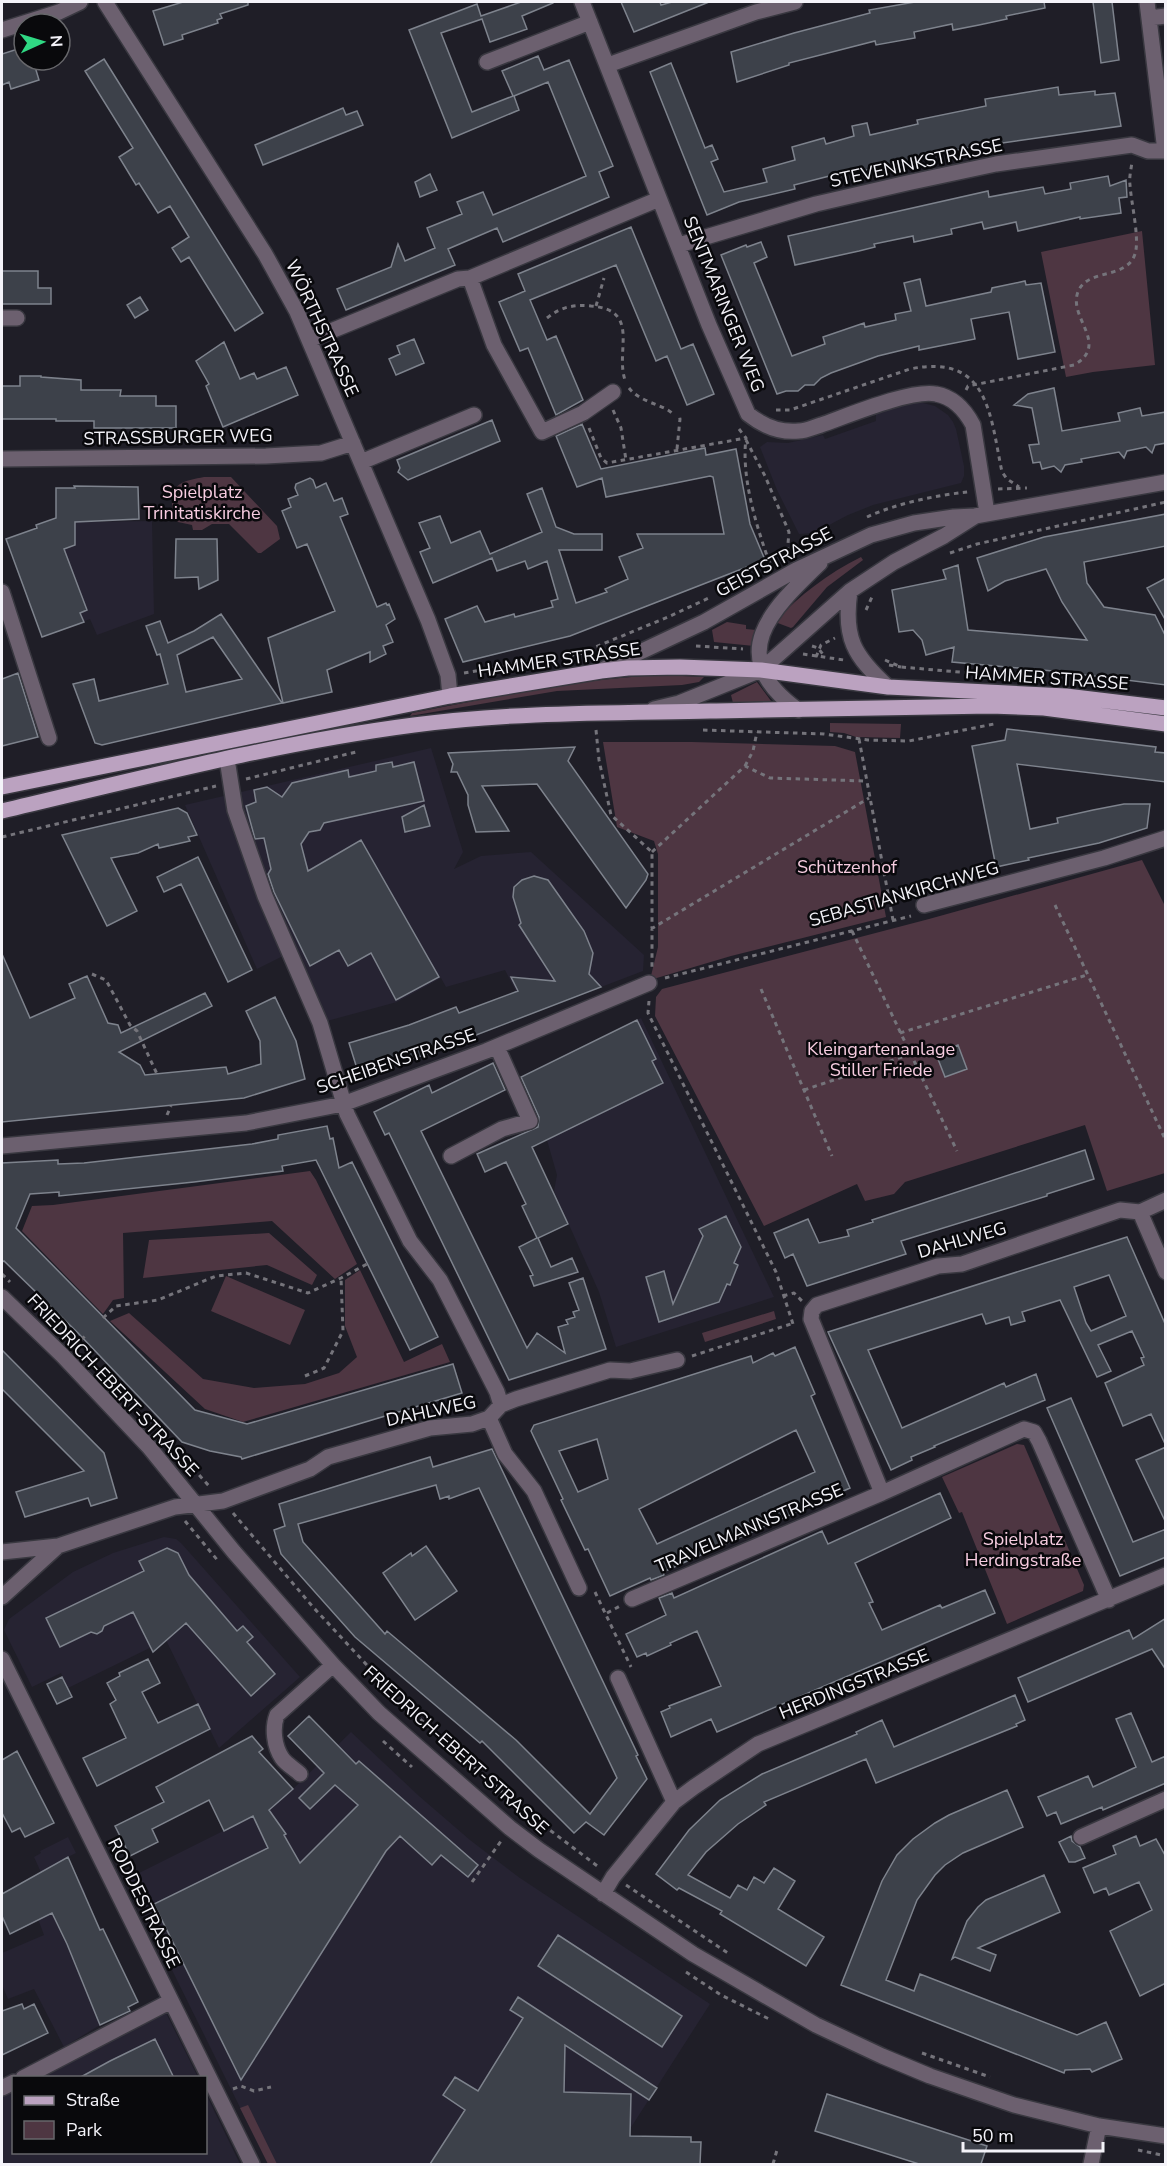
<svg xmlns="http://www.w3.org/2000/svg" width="1167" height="2166" font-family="'Nunito Sans',sans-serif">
<rect width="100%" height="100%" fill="#1f1e27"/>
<path fill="#262332" d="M919,402L935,406L948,415L953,422L956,429L964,466V476L961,483L873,505L848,515L814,533L799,534L777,490L760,447L767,442L788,443L823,435L825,439L876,421V413L909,403Z
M152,521L154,614L97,635L90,619L42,637L24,589L73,572L67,557L58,551L74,545L75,522Z
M431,748L463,852L454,869L481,856L531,852L644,955L643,971L528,1015L505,970L446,987L441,978L397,1002L327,1021L283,956L257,969L185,805Z
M641,1018L774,1297L616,1347L599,1292L554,1191L557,1175L547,1140L517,1080Z
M164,1537L176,1539L181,1543L300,1677L219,1748L166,1640L68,1688L61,1673L32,1687L4,1630L9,1619L73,1572L113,1553Z
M351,1732L419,1796L470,1840L520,1878L710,2004L630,2129V2164H268L127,1879L251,1817H253L256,1821L293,1789Z
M68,1837L76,1853L68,1857L85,1892L87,1904L98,1926L103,1929L138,2002L128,2007L130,2011L100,2025L64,2047L34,1989L8,1999L2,1985V1953L44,1935L38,1919L58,1910L34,1857L41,1853L40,1851Z
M166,2013L198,2077L36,2078Z
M13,2089L14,2152H206V2094L240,2164H2V2095Z"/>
<path fill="#4e3642" d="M1142,231L1155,365L1093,372L1066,377L1041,252Z
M204,477H231L277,526L280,539L261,553H258L229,524H212L202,530H193L192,525L178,522C173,517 172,512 172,504C171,482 185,481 204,477Z
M861,557L863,560L827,587L793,627L791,628L775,622C799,595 829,573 861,557Z
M727,622L746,625V629L756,630L754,646L714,642L712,630Z
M660,675L704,677L699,682L682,685L557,691L410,716L412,713C493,698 577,679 660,675Z
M757,682L771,701L733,703L731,695Z
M830,723L901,724L900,738L856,737L844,733L830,732Z
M603,742H692L835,746L855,752L886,917L731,956L650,980L658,947V854L654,841L617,827Z
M1142,860L1165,906V1173L1107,1191L1085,1125L905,1182L894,1194L865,1201L857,1184L764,1226L655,1016L656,997L662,989L929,919Z
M310,1171L316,1180L357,1264L335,1279L272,1221L123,1233L124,1298L113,1300L103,1314L22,1231L32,1206L53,1205Z
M269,1233L317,1275L312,1285L267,1265L143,1278L149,1240Z
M360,1270L404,1362L442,1344L450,1362L243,1422L205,1409L110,1321L129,1313L203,1379L254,1388L305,1384L339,1373L357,1357L345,1326V1280Z
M226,1276L305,1310L290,1345L211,1311Z
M774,1311L776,1319L705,1342L702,1333Z
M1017,1444L1024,1445L1084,1585L1083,1591L1007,1624L962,1512L959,1513L942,1477Z
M248,2105L277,2164H268L240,2108Z"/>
<path fill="#3d414a" stroke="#7e838d" stroke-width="1.5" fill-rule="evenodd" d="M183,2H248V5L220,14L222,18L217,20L218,23L182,35L183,39L164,45L153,11Z
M521,2H553V3L522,16L527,29L490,42L482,19L441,33L472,112L513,96L502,71L538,56L544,70L569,60L613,166L599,172L609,197L503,242L497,228L448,249L455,265L346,310L337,289L391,267L398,244L405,261L435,248L427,228L462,214L457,202L483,192L493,215L586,176L548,82L514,96L519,110L452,138L409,30L477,4L481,16Z
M621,2H660L661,5L672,2H709L634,32Z
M915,2H1044L1045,8L1006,16L1007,19L979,25L953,30L952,24L914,32L915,38L876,45L875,41L789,63V65L737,82L731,52L794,33L870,13L869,10Z
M1093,2H1112L1119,60L1101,63Z
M24,47V60H33L39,80L11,89L9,82L2,85V54Z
M104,59L263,313L235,331L189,257L181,262L172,248L189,237L170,206L158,213L139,183L136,185L119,157L133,148L85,71Z
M671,63L705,148L712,145L718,159L711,162L724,192L767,182L763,169L795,160L792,147L824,138L826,144L854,136L852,126L867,123L870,135L918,124L917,120L986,106L985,99L1022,93L1058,87L1059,95L1095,91V95L1115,93L1121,126L967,148L862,171L861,168L794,185L795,189L739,202L707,215L650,72Z
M343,108L346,115L357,111L363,125L263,165L255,145Z
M430,174L437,190L420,197L415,182Z
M1108,176L1110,186L1126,180L1127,197L1119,198L1121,213L1080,219V217L1018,231L1016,222L984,229L982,222L951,229L952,234L914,242L913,236L874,244L875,247L859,251L795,265L788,236L988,191L989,197L1043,187L1045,194L1071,189L1070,183Z
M631,227L681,349L693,344L714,394L687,405L667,356L656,361L616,265L530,300L547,340L556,336L583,400L556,415L528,348L520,351L499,302L525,291L518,274Z
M761,242L767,257L754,263L792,356L825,344L823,337L864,323L865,327L896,320L895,314L911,311L904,283L920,279L926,306L991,292L992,288L1025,281L1026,285L1041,283L1055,352L1018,359L1009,312L971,319L975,339L919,350V346L878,356L831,373L821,378L814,385H805L798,391H786L777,394L721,255L746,245L747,247Z
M2,271H38V288H51V304H2Z
M140,297L148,310L135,318L127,305Z
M414,339L424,363L396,375L389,359L400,354L397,346Z
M224,342L240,379L254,373L257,379L286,367L298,395L223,427L206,386L209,384L196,361Z
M20,376H41V377L81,380V390H121L120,396H156V406H176V428H94V421H56V419H2V386H20Z
M1054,388L1062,431L1120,421L1118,413L1140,408L1142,416L1166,412V443L1155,445L1152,453L1146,447L1127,451L1124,458L1119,452L1081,459L1082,462L1065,465L1061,472L1054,466L1042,469L1040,462L1033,463L1029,445L1039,444L1032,408L1014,405L1028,394Z
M492,420L500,441L408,480L398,472L400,468L397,460Z
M582,424L601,469L705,448L706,455L736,449L750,524L765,560L570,636L463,662L445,619L477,606L485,622L514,614L515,617L553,607L551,601L558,599L547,561L528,569L525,561L497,571L492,558L433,583L420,552L430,548L419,523L440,516L451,543L480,531L490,554L542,532L527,494L542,488L556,527L574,534H602V550H559L576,603L607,592L605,589L628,579L619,557L643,548L637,534H724L713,477L710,476L606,497L602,478L577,487L556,436Z
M310,478L313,480L316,488L326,483L334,501L342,498L348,514L340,517L377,607L386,603L387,605L389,604L395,619L386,625L393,642L383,646L386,654L370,662V652L327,670L332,692L283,703L268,638L335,611L307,544L297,548L282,511L291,507L288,499L298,495L295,488L296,484Z
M74,486L138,487L139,519L75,522V545L64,549L87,610L80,613L84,622L42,637L6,539L37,528L36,525L56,518V488H75Z
M1166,514V546L1084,562L1087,583L1104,607L1155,615L1166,637V685L1053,671L952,662L954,647L926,655L922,640L913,630L899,632L892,590L946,579L943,570L958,565L968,630L1087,640L1062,602L1046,569L1005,581L988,591L977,558L1044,537Z
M176,539H217L218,580L199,589L198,577L175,578Z
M1166,578V621L1147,588Z
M221,614L282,703L102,745L95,743L73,684L94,679L99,701L168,684L160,654L157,655L146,626L160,621L168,643L194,631ZM213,637L242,679L186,692L177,655Z
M18,673L38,737L2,746V679Z
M1007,729L1156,747L1155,752L1166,753V782L1017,764L1030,829L1058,823L1057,818L1093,810L1124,804H1150L1147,828L1099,843L1028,858L1029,860L996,867L972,746L1005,740Z
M575,747L568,761L648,874L646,880L626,908L537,784L482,786L509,831L476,832L468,805V795L457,772H451L453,764L448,753Z
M392,762L393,767L414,762L424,801L324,823L320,830L309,832L301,844L308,871L361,840L439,977L396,1000L371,953L348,966L339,950L310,966L274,892L268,874L271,869L264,838L255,839L246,806L256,802L254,790L267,787L282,797L292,783L348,770L349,777L376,771V765Z
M424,805L430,826L405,832L402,817Z
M178,808L187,813L197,835L188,837L190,841L159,848L158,844L138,853L111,858L137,911L107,926L62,835Z
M198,857L252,970L228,982L181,884L164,892L157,877Z
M534,876L548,880L584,931L593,953L589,974L601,987L424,1055L359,1075L349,1043L409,1025L456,1007L459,1013L518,991L511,977L555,981L519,925L521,923L513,897L514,887L522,880Z
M2,954L30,1018L75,998L69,984L87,976L108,1023L118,1025L121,1033L205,993L212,1006L119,1052L140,1065L145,1075L226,1067L228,1074L261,1064L260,1041L246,1011L275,997L296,1041L305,1079L244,1098L2,1122Z
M637,1020L656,1059L652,1061L663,1083L532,1147L568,1224L538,1238L551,1267L572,1258L578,1272L534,1286L530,1276L533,1275L519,1247L537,1238L522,1206L526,1204L506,1162L485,1172L477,1154L538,1127L539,1117L521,1077Z
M958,1045L967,1069L945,1077L936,1054Z
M493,1063L505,1090L421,1131L527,1348L537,1333L565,1353L558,1327L568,1324L566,1320L575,1317L573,1312L579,1310L569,1283L583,1278L606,1349L509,1380L389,1133L385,1135L374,1112L429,1085L432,1093Z
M327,1126L330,1139L333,1138L339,1168L352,1162L438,1337L410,1350L316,1160L282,1166L283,1171L194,1182L59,1196V1192L30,1194L16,1228L195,1410L247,1424L453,1364L462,1393L242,1459L241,1457L210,1451L182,1442L78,1333L4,1261L2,1262V1163L58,1160V1164L84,1163L190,1151L252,1144L278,1139V1135Z
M1085,1150L1094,1179L1047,1194V1196L901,1241L906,1254L807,1286L793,1254L785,1258L774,1233L808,1219L819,1243L849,1236L847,1230L873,1222L872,1220Z
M726,1216L741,1247L734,1263L738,1265L730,1285L727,1284L719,1302L659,1322L646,1277L664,1271L673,1304L703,1236L699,1229Z
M1127,1237L1166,1326V1446L1151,1414L1123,1426L1105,1383L1144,1365L1141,1358L1144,1357L1132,1331L1098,1345L1111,1371L1097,1377L1060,1300L1022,1312L1025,1321L1011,1325L1009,1317L986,1324L982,1314L868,1350L902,1428L1004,1383L1006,1387L1036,1374L1045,1400L934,1446L935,1447L911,1457L912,1460L891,1470L828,1332ZM1109,1275L1126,1316L1091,1331L1086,1323L1074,1287Z
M795,1347L815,1394L811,1396L850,1488L663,1572L664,1575L651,1580L650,1578L610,1596L588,1549L585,1550L561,1500L563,1499L531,1431L534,1425L751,1356L753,1363L773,1353L775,1356ZM796,1430L815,1472L657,1544L639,1509ZM597,1439L608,1479L578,1492L559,1451Z
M2,1350L104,1453L117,1498L91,1506L88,1498L25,1517L16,1492L84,1471L2,1389Z
M1071,1398L1133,1542L1166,1529V1557L1120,1576L1047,1408Z
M1166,1447V1523L1136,1460Z
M492,1449L638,1755L636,1756L647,1779L604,1835L586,1822L574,1833L482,1741L480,1743L355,1637L281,1554L274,1530L285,1526L279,1504L430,1457L433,1467ZM436,1485L440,1499L449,1496V1499L479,1488L617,1778L590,1814L516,1740L387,1631L385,1634L303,1542L298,1524Z
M940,1493L951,1518L855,1563L873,1602L869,1603L882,1630L940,1605L942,1608L985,1590L995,1613L717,1732L711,1719L671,1737L661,1712L670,1708L669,1706L721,1686L697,1631L670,1643L671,1645L647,1656L646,1653L637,1657L626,1634L666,1615L659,1598L672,1593L674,1598L822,1531L828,1544Z
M426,1546L457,1591L415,1620L383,1573L411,1553L412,1556Z
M167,1548L178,1553L189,1575L237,1631L243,1626L253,1637L247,1642L275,1674L251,1696L186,1623L153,1652L133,1612L104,1626L102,1631L97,1634L91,1632L60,1647L46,1618L144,1571L139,1561Z
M1166,1618V1670L1152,1649L1028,1702L1018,1678L1129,1630L1133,1639Z
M148,1659L160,1683L142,1692L158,1723L198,1704L210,1729L97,1786L83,1758L126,1738L110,1704L116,1700L107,1683L120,1676L119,1673Z
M62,1677L72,1697L57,1704L47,1684Z
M1015,1695L1025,1720L1016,1724L1017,1726L876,1783L866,1759L764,1802L766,1805L738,1824L706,1852L688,1875L730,1898L738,1885L747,1890L754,1877L764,1883L774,1868L795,1881L778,1909L824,1937L806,1966L720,1914L722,1911L679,1888L677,1890L656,1874L689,1830L720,1800L762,1774L857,1734L856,1732L882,1720L894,1747Z
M1131,1713L1152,1762L1166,1756V1783L1103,1810L1102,1807L1061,1824L1056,1812L1047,1816L1038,1797L1088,1776L1093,1787L1136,1767L1116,1719Z
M309,1716L356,1764L359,1761L478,1865L468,1877L441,1855L432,1865L400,1836L386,1851L241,2080L154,1904L268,1848L253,1816L224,1831L209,1800L152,1829L158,1842L130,1856L115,1826L164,1802L156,1787L252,1736L263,1749L259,1752L293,1789L269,1810L286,1834L284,1835L300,1863L358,1805L335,1785L310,1809L299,1798L324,1773L288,1736Z
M17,1751L54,1823L25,1837L20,1828L12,1832L2,1813V1760Z
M1007,1790L1023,1827L963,1853L945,1865L935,1875L917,1900L886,1980L914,1991L920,1974L1077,2035L1106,2022L1122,2059L1092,2072L1090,2069L1065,2070L1064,2073L841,1985L882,1881L897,1855L913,1839L935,1823L949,1815Z
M1071,1836L1072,1841L1080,1847L1085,1858L1075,1862H1069L1059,1842Z
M1136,1836L1140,1846L1156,1839L1166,1857V1983L1140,1996L1110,1931L1152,1910L1139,1882L1109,1895L1106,1888L1094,1893L1083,1868L1116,1854L1113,1846Z
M68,1857L100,1930L103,1929L138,2002L128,2007L130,2011L100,2025L67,1944L52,1913L10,1934L2,1916V1894Z
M1044,1875L1060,1912L978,1948L996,1955L990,1971L955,1957L952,1959L967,1921L978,1907L986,1900Z
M558,1935L682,2016L662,2047L538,1966Z
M518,1997L657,2088L649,2100L565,2045L564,2092L631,2094L630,2136L691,2137V2142H701L700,2164H430L465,2110L443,2095L455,2077L478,2091L523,2018L510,2010Z
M22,2004L24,2009L34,2004L48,2033L2,2055V2011Z
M155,2039L174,2078H79L110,2061Z
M827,2094L987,2146L981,2164H919L815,2131Z"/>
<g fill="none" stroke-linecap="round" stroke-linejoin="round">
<g stroke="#393840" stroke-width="18">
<path id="minor" d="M105,2L265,254L297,312L428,620L448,675L450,696
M582,2L709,325L748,414C763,426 780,433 799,431C806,431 814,427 821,425C847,416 911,389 936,394C953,397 965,410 973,425L987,513
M1147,2L1165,151
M1149,18L1166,16
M2,30L59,12L80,2
M487,62L590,22
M608,65L756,12L795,2
M679,245L816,204L907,183L996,164L1132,145L1148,151H1166
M470,278L494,345L542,432L583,413L613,392
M2,318H17
M309,340L458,279L470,278L659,199
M2,459L266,456L321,453L353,443
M361,462L474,415
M850,591C843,638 854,656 888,687
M2,592L49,738
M604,669L704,622L796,570L871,535L914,523L954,517L975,516L1166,482
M654,709L679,703L761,670L850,591L894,562L944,536L974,517
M798,710C723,656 771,610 820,563
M227,759L235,810L265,896L320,1023L347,1114L410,1241L440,1280L497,1392L501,1405
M924,905L1104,858L1166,838
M2,1146L246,1123L343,1104L486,1051L649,983
M451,1156L502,1129L530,1121L497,1047
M1140,1212L1166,1272
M2,1297L63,1356L149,1447L234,1552L333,1665L379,1713L510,1828L539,1850L693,1954L816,2025L882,2056L930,2076L1014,2105L1099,2126L1166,2136
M489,1418L505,1454L534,1491L579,1588
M882,1493L811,1319L812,1311L817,1305L938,1266L962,1264L1120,1210L1140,1212L1166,1200
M2,1552L58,1546L175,1507L223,1501L310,1469L328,1457L430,1428L472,1424L489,1418L501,1405L516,1399L610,1370L630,1371L677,1360
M2,1597L58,1546
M632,1599L882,1493L1024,1429L1034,1432L1039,1441L1109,1600
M2,1659L252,2164
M618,1678L674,1802
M300,1774C295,1769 286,1764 282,1758C274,1746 272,1728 277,1715L333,1665
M1081,1837L1166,1799
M603,1894L613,1877L674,1802L694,1787L758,1744L1166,1575
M23,2078L171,2001
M2,2088L14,2082
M1091,2164L1099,2126"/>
</g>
<g stroke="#393840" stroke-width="18">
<path id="major" d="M2,787L450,696L601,671L628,668L680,667L761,670L888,687L1066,696L1166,708
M2,811C138,779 275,743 414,725C512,712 612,713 710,711C804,710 898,707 991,706L1044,708L1166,724"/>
</g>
<path stroke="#75747b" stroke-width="3" stroke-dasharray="4.5 4.5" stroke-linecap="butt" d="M596,306L604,278
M547,318C560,307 575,304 591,306C641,310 615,350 625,380
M629,388C641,404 669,405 674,416
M966,390L968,386L1074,365C1109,345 1071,320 1077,295C1084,267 1126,281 1135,254C1140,239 1131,202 1130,185C1129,177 1131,170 1132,162
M613,410L621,428L626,460
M776,410H790L910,369C989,353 990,415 1002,472L1007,479L1019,487
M589,428L601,458L607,463L746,438
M739,429L746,438C741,479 757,528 771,567
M746,440L765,476L789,532L787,555
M677,449L680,419L679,414
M998,489L1027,488
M867,517C895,504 936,495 968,492
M950,553L977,544L1166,502
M866,610L872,597
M696,646L743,649
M812,646L818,648L825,657
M588,650L668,617L711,597
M803,654L844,660
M816,657L821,645L835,638
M885,660L901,667L970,673
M889,665L901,667
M464,673L602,650
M596,730L599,760L611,815L652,852V968
M703,730L824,734L868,740L909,741L994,724
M859,739L893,920
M745,766L753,751L757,732
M246,779L356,752
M2,837L216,786
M652,852L745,766L770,778L866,781
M1055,905L1166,1141
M651,929L869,798
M852,931L957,1151
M92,974L106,980L130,1025L137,1031L157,1074
M665,978L911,916
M761,989L832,1156
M649,1001L648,1013L776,1272L793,1324
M900,1033L1087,975
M804,1090L911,1054
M167,1115L171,1106
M2,1274L10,1282
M783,1296L794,1293L802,1301
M103,1318L116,1306L158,1300L216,1276L246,1273L308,1293L341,1278L367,1264
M75,1346L85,1336
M692,1356L794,1323
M305,1376L324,1368L343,1331L341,1278
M163,1435L209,1486
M233,1513L313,1607L404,1705L518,1806L600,1868
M185,1521L219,1562
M595,1592L631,1667
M607,1613L620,1606
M383,1741L412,1767
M472,1882L501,1841
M626,1885L728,1953
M686,1972L721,1995L769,2019
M922,2053L990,2077
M233,2089L241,2086L254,2091L271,2087
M1138,2150L1166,2156
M773,2164L777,2150"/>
<use href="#minor" stroke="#6c606f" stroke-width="15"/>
<use href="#major" stroke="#bba2c0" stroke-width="15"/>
</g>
<g text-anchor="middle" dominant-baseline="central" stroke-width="5" stroke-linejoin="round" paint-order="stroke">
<g font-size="18" fill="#f4f3f9" stroke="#09090c">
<text transform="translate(916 163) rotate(-12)">STEVENINKSTRASSE</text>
<text transform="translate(724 304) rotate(68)">SENTMARINGER WEG</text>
<text transform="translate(322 328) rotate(65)">WÖRTHSTRASSE</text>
<text transform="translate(178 437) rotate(-1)">STRASSBURGER WEG</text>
<text transform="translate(774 562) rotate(-28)">GEISTSTRASSE</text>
<text transform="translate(559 660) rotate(-8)">HAMMER STRASSE</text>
<text transform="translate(1047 678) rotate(4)">HAMMER STRASSE</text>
<text transform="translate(904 894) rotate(-16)">SEBASTIANKIRCHWEG</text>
<text transform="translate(396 1061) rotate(-19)">SCHEIBENSTRASSE</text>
<text transform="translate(962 1240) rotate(-16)">DAHLWEG</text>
<text transform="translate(113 1385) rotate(47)">FRIEDRICH-EBERT-STRASSE</text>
<text transform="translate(431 1411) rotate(-12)">DAHLWEG</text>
<text transform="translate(749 1528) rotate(-23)">TRAVELMANNSTRASSE</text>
<text transform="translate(854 1684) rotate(-22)">HERDINGSTRASSE</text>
<text transform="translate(456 1750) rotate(42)">FRIEDRICH-EBERT-STRASSE</text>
<text transform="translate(144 1903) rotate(64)">RODDESTRASSE</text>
</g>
<g font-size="18" fill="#f7cce0" stroke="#09090c">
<text x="202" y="492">Spielplatz<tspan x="202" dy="21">Trinitatiskirche</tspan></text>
<text x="847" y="867">Schützenhof</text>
<text x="881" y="1049">Kleingartenanlage<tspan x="881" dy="21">Stiller Friede</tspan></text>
<text x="1023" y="1539">Spielplatz<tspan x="1023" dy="21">Herdingstraße</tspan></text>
</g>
</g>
<rect width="1167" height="2166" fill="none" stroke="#f4f3f9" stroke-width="6"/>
<rect x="12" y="2076" width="195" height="78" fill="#09090c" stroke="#67676b" stroke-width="1.5"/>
<rect x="24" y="2096" width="30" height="9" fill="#bba2c0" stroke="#67676b" stroke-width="1.5"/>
<text x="66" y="2106" font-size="18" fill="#f4f3f9">Straße</text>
<rect x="24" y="2121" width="30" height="18" fill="#4e3642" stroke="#67676b" stroke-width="1.5"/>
<text x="66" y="2136" font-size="18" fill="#f4f3f9">Park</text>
<g transform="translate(42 42) rotate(86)"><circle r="28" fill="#09090c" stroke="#67676b" stroke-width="1.5"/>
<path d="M0-4.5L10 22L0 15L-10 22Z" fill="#2fd883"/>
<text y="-9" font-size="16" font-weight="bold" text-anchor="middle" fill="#f4f3f9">N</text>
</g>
<path d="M963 2142v9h140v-9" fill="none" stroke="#f4f3f9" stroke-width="3"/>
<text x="972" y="2142" font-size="18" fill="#f4f3f9" stroke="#09090c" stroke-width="4.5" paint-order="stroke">50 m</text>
</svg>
